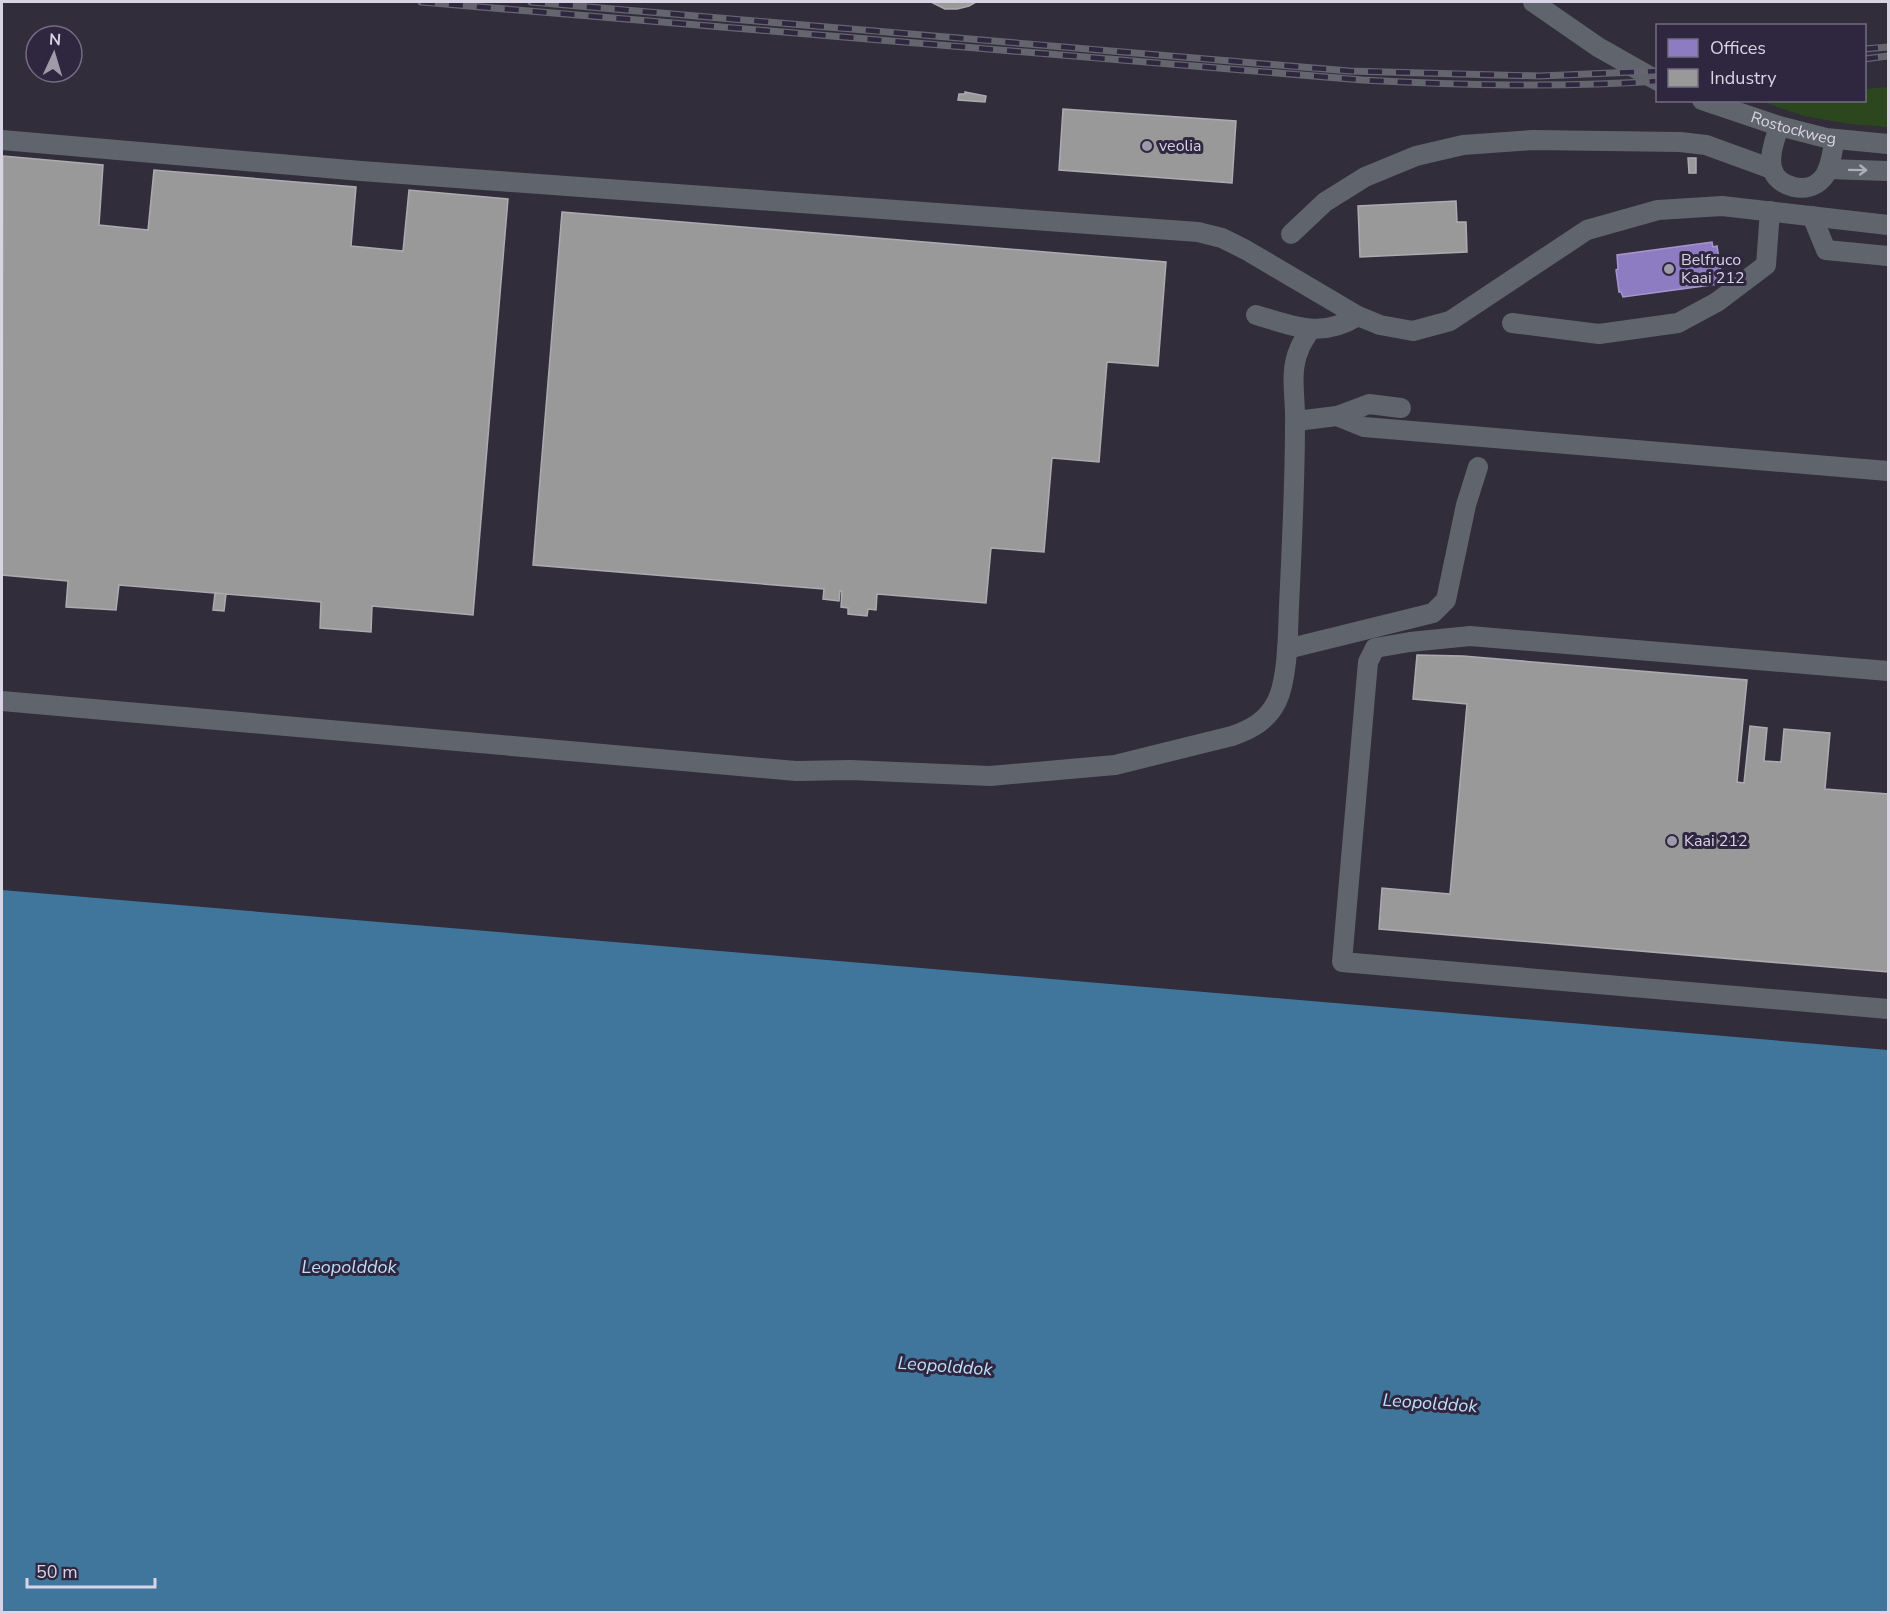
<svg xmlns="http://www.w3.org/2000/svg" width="1890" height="1614" font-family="'Nunito Sans',sans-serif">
<rect width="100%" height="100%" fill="#312d3a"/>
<path fill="#2c471e" d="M1888,87V127L1850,124L1804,116L1761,101L1864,100L1865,89Z"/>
<path fill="#41769c" d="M2,890L1888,1050V1612H2Z"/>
<path fill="#8e7cc3" stroke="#a496cd" stroke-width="1.5" d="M1712,242L1713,247L1717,246L1722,279L1717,280L1718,284L1623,297L1621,292H1619L1616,270L1618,269L1617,255Z"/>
<path fill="#999" stroke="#acabb0" stroke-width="1.5" d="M931,2H976L969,6L957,9H945Z
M965,92L986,96L985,102L958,100L959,94H965Z
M1063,109L1236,121L1232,183L1059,170Z
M3,156L103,165L99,225L148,230L154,170L356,187L351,246L403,251L409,190L508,199L473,615L372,606L371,632L320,628L321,602L119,585L116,610L66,607L68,581L2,575Z
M1688,158H1696V173H1689Z
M1456,201L1457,222H1466L1467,252L1360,257L1358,206Z
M562,212L1166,262L1158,366L1107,362L1099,462L1052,458L1044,552L991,548L986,603L877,594L876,610L868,609L867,616L848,614V608L841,607L842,591H840L839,601L823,599L824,589L533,565Z
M215,593L226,594L224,611L213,610Z
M1417,655L1463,656L1747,680L1737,782L1744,783L1750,726L1767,728L1764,761L1781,762L1784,729L1830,733L1825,789L1888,794V972L1379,929L1382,888L1450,894L1467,704L1413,699Z"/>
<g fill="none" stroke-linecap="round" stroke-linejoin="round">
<g stroke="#60646d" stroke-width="20">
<path d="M1533,2L1598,47L1658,81"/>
<path id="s1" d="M1702,100L1779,126L1826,138L1888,144"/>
<path d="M1779,126C1775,140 1769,154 1772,168C1777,188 1808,195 1822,179C1831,170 1832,151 1835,139"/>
<path d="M2,140L361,171L1198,232L1222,238L1246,250L1358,316"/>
<path d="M1828,169L1888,171"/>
<path d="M1812,216L1826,250L1888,256"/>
<path d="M1291,234L1325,202L1365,177L1416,156L1463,145L1533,140L1680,142L1706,145L1772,169"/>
<path d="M1256,315C1294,326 1321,339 1358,316L1380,325L1413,331L1450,321L1587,230L1658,210L1722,206L1888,225"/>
<path d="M1512,323L1599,334L1678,323L1717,302L1766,265L1770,211"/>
<path d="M1337,416L1364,427L1888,471"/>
<path d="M1296,421L1337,416L1369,404L1401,408"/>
<path d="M1287,649L1433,613L1446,600L1466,505L1478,467"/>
<path d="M1888,671L1470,636L1410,642L1375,648L1368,662L1342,962L1888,1009"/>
<path d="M2,701L796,771L851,770L990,776L1115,765L1232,736C1252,729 1267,721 1277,701C1288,678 1288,631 1289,606C1292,545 1295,484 1295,423C1296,399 1289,372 1299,350C1301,343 1306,337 1310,330"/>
</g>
<g stroke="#64656f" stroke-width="7">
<path id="rail" d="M421,2L1362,80C1460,85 1559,88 1658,81
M531,2L1349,71L1540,76L1658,71
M1864,49L1888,47
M1864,59L1888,56"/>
</g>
<use href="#rail" stroke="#2f2740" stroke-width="4.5" stroke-dasharray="14" stroke-linecap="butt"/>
</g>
<defs><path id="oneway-shaft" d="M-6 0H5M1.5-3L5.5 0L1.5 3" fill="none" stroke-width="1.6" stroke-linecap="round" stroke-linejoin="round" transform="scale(1.5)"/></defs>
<use stroke="#aeadba" href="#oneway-shaft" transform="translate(1858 170) rotate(1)"/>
<g fill="#9e9aa8" stroke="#2f2740" stroke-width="2">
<circle cx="1147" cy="146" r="6"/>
<circle cx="1669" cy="269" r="6"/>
<circle cx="1672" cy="841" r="6"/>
</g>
<g text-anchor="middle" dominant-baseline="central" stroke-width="6" stroke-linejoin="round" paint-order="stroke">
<g font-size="16" fill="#d8d4e4" stroke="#2f2740">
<text stroke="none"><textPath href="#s1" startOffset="96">Rostockweg</textPath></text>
</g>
<g font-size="16" fill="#d8d4e4" stroke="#2f2740" text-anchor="start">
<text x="1159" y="146">veolia</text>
<text x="1681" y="260">Belfruco<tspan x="1681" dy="18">Kaai 212</tspan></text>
<text x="1684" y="841">Kaai 212</text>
</g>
<g font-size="18" font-style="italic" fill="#c0dff8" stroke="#2f2740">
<text x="349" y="1267">Leopolddok</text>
<text transform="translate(945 1366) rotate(4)">Leopolddok</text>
<text transform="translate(1430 1403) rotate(4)">Leopolddok</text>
</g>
</g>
<rect width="1890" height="1614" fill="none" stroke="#d8d4e4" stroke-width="6"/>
<rect x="1656" y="24" width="210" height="78" fill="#2f2740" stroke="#736c82" stroke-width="1.5"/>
<rect x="1668" y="39" width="30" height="18" fill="#8e7cc3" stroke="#736c82" stroke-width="1.5"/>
<text x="1710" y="54" font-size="18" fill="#d8d4e4">Offices</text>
<rect x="1668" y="69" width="30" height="18" fill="#999999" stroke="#736c82" stroke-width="1.5"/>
<text x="1710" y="84" font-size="18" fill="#d8d4e4">Industry</text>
<g transform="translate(54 54) rotate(4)"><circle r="28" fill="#2f2740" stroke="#736c82" stroke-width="1.5"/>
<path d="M0-4.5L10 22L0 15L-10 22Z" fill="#9e9aa8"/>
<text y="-9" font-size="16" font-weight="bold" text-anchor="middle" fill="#d8d4e4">N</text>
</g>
<path d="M27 1578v9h128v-9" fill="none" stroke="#d8d4e4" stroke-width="3"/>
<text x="36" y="1578" font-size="18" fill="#d8d4e4" stroke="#2f2740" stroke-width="4.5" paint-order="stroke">50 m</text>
</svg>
